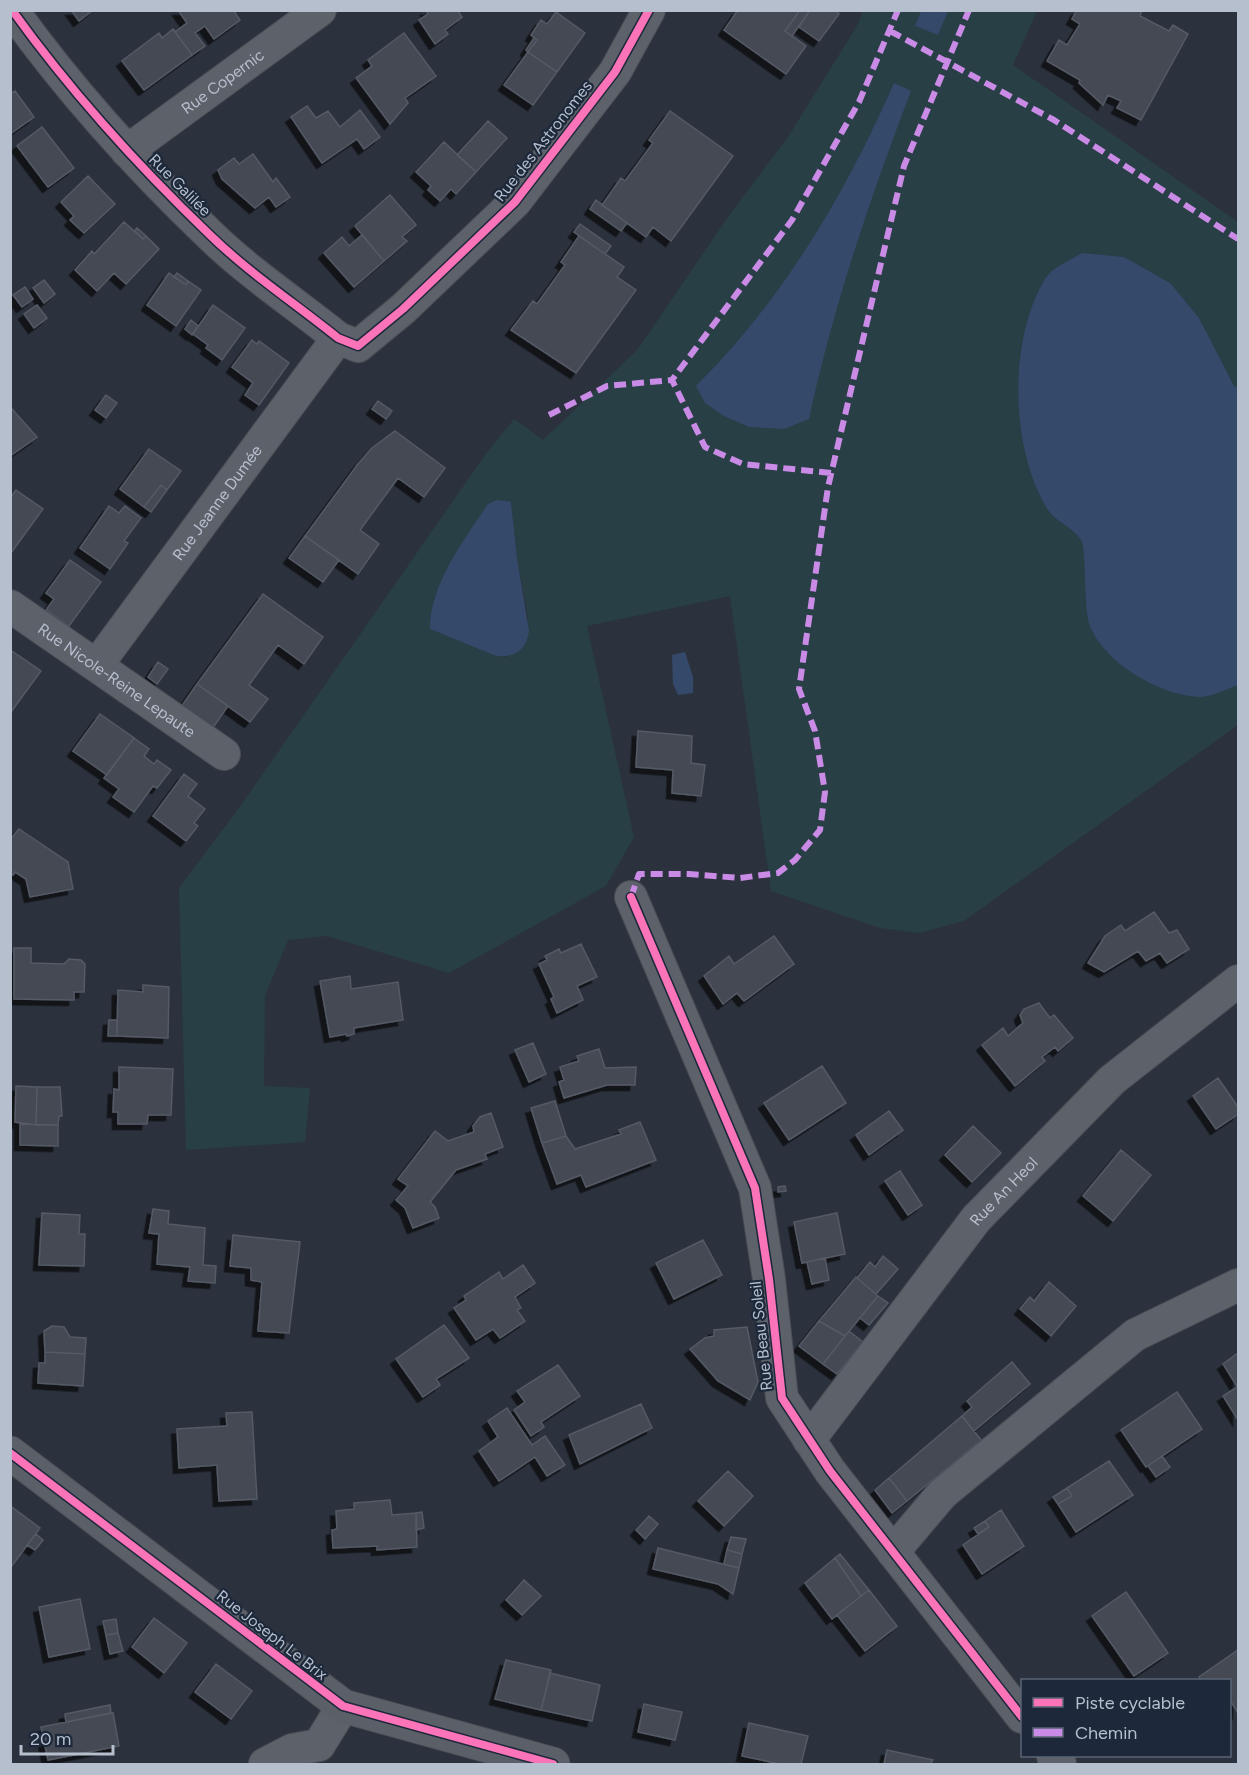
<svg xmlns="http://www.w3.org/2000/svg" width="1249" height="1775" font-family="Figtree,sans-serif">
<defs>
<filter id="shadow"><feDropShadow dx="-5.5" dy="5.5" stdDeviation="0" flood-color="#0009"/></filter>
</defs>
<rect width="100%" height="100%" fill="#2c323d"/>
<path fill="#273f45" fill-rule="evenodd" d="M863,11H1037L1013,65L1238,222V725L964,921L919,933L880,928L771,891L730,596L587,626L634,837L606,886L449,973L327,936L288,940L265,996L264,1086L310,1088L305,1142L186,1150L179,888L237,811L485,455L514,419L543,440L638,349L730,214L790,134L858,24ZM511,502L517,558L528,618L506,657L496,656L430,629L434,599L468,534Z"/>
<path fill="#35496a" d="M921,11H948L938,35L915,26Z
M894,83L911,91C870,198 833,307 809,419L784,429L749,427L724,416L705,403L696,386C782,301 846,193 894,83Z
M1082,253L1124,257L1170,283L1199,318L1234,386L1238,388V685C1227,689 1211,697 1199,697C1160,695 1105,664 1090,626C1083,608 1087,550 1081,540C1073,527 1055,521 1048,510C1010,449 1008,340 1045,279C1051,268 1071,260 1082,253Z
M497,500L511,502L517,558L529,631C527,649 515,658 496,656L430,629C430,584 464,540 488,504Z
M685,652L693,677V693L678,695L673,684L672,655Z"/>
<path fill="#444953" stroke="#545a65" stroke-width="1.5" filter="url(#shadow)" d="M71,10H93L79,21Z
M178,10H233L240,20L214,39L205,26L195,33L205,46L192,55L175,32L187,23Z
M426,10H457L462,17L445,30L448,34L435,44L419,20L428,14Z
M738,10H800L785,31L806,46L786,74L724,30Z
M800,10H810L792,36L785,31Z
M810,10H834L839,14L819,41L799,27Z
M1077,10H1142L1140,16L1169,31L1173,25L1188,34L1141,120L1117,108L1121,101L1108,95L1103,105L1079,83L1080,80L1047,61L1059,40L1067,45L1080,24L1072,19Z
M556,12L585,33L557,72L528,52L537,40L531,35L541,20L547,24Z
M173,29L192,55L144,90L122,61L159,33L162,38Z
M404,33L436,76L405,98L408,103L390,124L356,78L372,66L368,60Z
M534,38L537,40L528,52L526,50Z
M528,52L557,72L533,105L504,85Z
M15,91L34,117L10,134V94Z
M307,106L316,118L328,111L340,127L360,110L380,137L364,149L357,139L322,163L291,117Z
M670,111L733,156L671,241L653,227L646,237L602,205L621,178L625,181L653,143L649,140Z
M488,121L507,138L476,172L457,155Z
M42,127L74,168L48,187L17,146Z
M444,142L476,172L456,194L451,189L440,201L428,190L431,186L416,172Z
M253,154L273,182L276,178L290,197L276,207L269,197L255,208L222,179L218,170L234,158L239,164Z
M88,176L115,204L84,233L70,220L74,216L61,202Z
M390,195L416,225L402,237L407,241L384,261L355,226Z
M596,200L627,223L621,231L590,209Z
M124,222L143,239L146,236L159,249L126,284L114,273L97,291L75,270L92,251L94,254Z
M580,224L611,246L605,254L574,232Z
M137,228L146,236L143,239L135,231Z
M362,235L384,261L354,287L324,253L342,237L349,246Z
M579,236L624,267L617,277L636,290L576,373L511,330L533,301L537,304L565,265L561,262Z
M169,273L186,285L188,281L201,290L176,326L147,305Z
M177,273L188,281L186,285L174,277Z
M44,280L55,294L44,303L33,288Z
M25,287L33,299L22,307L13,295Z
M37,305L47,318L34,328L24,314Z
M213,305L245,328L222,360L206,348L208,345L193,334Z
M191,320L198,326L192,335L185,329Z
M252,340L257,344L259,341L289,363L259,405L245,395L253,383L232,367Z
M106,395L117,403L106,418L95,410Z
M378,401L392,411L386,419L372,409Z
M12,409L37,437L10,456V410Z
M395,431L445,468L424,497L398,478L360,530L379,544L358,574L305,536L358,464L372,448Z
M149,449L181,471L167,490L161,485L144,507L120,489Z
M161,485L167,490L151,512L144,507Z
M16,490L43,509L11,553L10,498Z
M109,506L119,513L125,506L141,518L124,541L128,543L110,569L80,548Z
M305,536L339,560L323,582L289,558Z
M70,560L101,582L69,626L46,610L54,599L46,593Z
M263,594L323,637L304,664L278,645L249,685L268,699L250,722L197,684Z
M12,651L41,671L11,712L10,653Z
M158,662L168,669L157,684L148,677Z
M197,684L228,706L212,729L181,707Z
M100,714L134,738L107,775L73,751Z
M638,731L692,736L691,763L705,765L701,796L672,793L673,770L636,767Z
M134,738L149,749L144,756L154,764L157,760L171,770L157,788L153,786L134,812L113,797L119,789L104,778Z
M184,774L197,784L188,796L205,809L194,823L198,826L186,841L153,816Z
M19,829L68,862L73,889L30,897L26,879L15,872L13,875L10,873V840Z
M1154,912L1169,933L1177,930L1189,949L1167,963L1160,953L1146,961L1138,951L1104,972L1088,963L1105,936L1121,925L1125,931Z
M774,936L794,964L744,1001L737,993L723,1004L704,976L729,956L734,964Z
M581,944L597,977L577,986L583,1000L557,1013L551,999L554,997L539,964L547,960L545,956L559,949L561,953Z
M14,948H31V963L64,964L69,959L81,960L85,964L84,992H74V1000L14,999Z
M350,976L351,989L398,982L403,1020L354,1028V1034L347,1036L346,1034L330,1037L320,981Z
M143,985L169,987L168,1038L117,1036L118,990L143,992Z
M1039,1003L1050,1018L1054,1015L1073,1038L1058,1051L1055,1047L1042,1057L1045,1061L1015,1086L982,1045L1003,1028L1008,1036L1023,1023L1020,1015L1024,1009Z
M109,1020H117V1036H108Z
M533,1043L546,1074L529,1082L515,1050Z
M599,1049L605,1068L636,1067L635,1085H607L564,1098L559,1082L564,1080L560,1067L579,1061L577,1056Z
M822,1066L846,1103L789,1140L764,1103Z
M119,1067L173,1069L171,1115H148L147,1124H118V1112H113L114,1089L119,1090Z
M1218,1078L1238,1107V1114L1216,1129L1193,1096Z
M16,1086L37,1087L36,1125L15,1122Z
M37,1087H60L62,1116H59L58,1125H36Z
M555,1101L566,1136L542,1143L531,1108Z
M889,1111L903,1130L869,1155L856,1135Z
M491,1113L503,1147L485,1154L487,1159L456,1170L430,1202L435,1207L439,1218L413,1228L405,1208L396,1200L408,1186L398,1179L435,1131L448,1141L474,1132L473,1126L480,1117Z
M640,1122L656,1160L586,1187L581,1175L557,1184L542,1143L566,1136L575,1149L621,1134L619,1130Z
M20,1124L58,1125V1146L20,1145Z
M973,1126L1001,1153L972,1182L945,1155Z
M1121,1150L1151,1175L1113,1221L1083,1196Z
M900,1171L922,1205L908,1215L885,1181Z
M785,1186L786,1191L778,1192V1187Z
M153,1209L169,1211L168,1224L205,1228L203,1265L216,1266L215,1283L188,1281L190,1267L157,1264L159,1234L149,1233Z
M42,1213L80,1215L79,1234H85L84,1266L39,1265Z
M837,1213L845,1254L802,1263L794,1222Z
M233,1235L300,1242L289,1333L258,1331L262,1282L251,1280V1268L230,1266Z
M703,1240L722,1275L674,1299L656,1263Z
M883,1256L898,1269L876,1294L857,1278L870,1262L875,1267Z
M825,1258L829,1280L812,1284L807,1262Z
M523,1265L535,1283L515,1297L521,1308L517,1310L525,1321L500,1338L493,1329L476,1340L454,1308L466,1300L464,1296L499,1272L503,1279Z
M856,1277L878,1296L845,1336L819,1321Z
M1049,1282L1076,1306L1051,1336L1020,1309L1030,1297L1034,1301Z
M878,1296L888,1303L869,1325L860,1318Z
M819,1321L845,1336L823,1364L799,1346Z
M444,1325L469,1358L436,1379L440,1385L423,1397L396,1359Z
M52,1326L64,1327L70,1337L86,1338L85,1354L45,1352L44,1331Z
M747,1327L758,1382L750,1400L718,1381L690,1349L705,1338L714,1336V1330Z
M849,1331L863,1342L837,1374L823,1364Z
M45,1352L85,1354L83,1386L38,1383L39,1363H45Z
M1238,1353V1388L1223,1364Z
M1012,1362L1030,1384L974,1431L962,1416L972,1407L967,1401Z
M558,1365L580,1396L541,1422L544,1427L531,1436L514,1410L525,1402L517,1391Z
M1237,1387L1238,1388V1420L1223,1396Z
M1177,1392L1202,1429L1146,1467L1121,1430Z
M641,1404L652,1428L580,1464L569,1435Z
M507,1408L532,1445L545,1436L565,1465L547,1476L535,1457L499,1481L479,1451L498,1437L488,1421Z
M252,1412L257,1499L219,1501L217,1465L179,1468L177,1429L227,1426L226,1413Z
M962,1416L981,1440L907,1501L889,1478Z
M1162,1456L1170,1467L1156,1477L1148,1466Z
M1109,1461L1133,1495L1076,1532L1058,1504L1072,1496L1067,1488Z
M728,1471L753,1496L724,1526L698,1501Z
M889,1478L907,1501L892,1513L875,1490Z
M1067,1488L1072,1496L1058,1504L1053,1497Z
M390,1500L392,1515L416,1513L417,1547L377,1550V1546L333,1548L332,1530L337,1529L336,1511L354,1509V1503Z
M12,1507L40,1528L11,1567L10,1509Z
M1001,1510L1024,1546L982,1574L963,1545L989,1527L985,1521Z
M422,1512L424,1528L416,1530V1513Z
M649,1516L658,1524L645,1539L636,1530Z
M985,1521L989,1527L978,1534L974,1528Z
M36,1534L43,1540L35,1550L27,1545Z
M731,1537L746,1539L742,1554L727,1550Z
M658,1548L739,1568L733,1594L718,1584L653,1569Z
M727,1550L742,1554L739,1568L724,1564Z
M840,1554L869,1590L861,1596L835,1558Z
M835,1558L861,1596L832,1619L805,1583Z
M524,1580L541,1596L522,1615L506,1600Z
M869,1590L897,1626L865,1651L837,1615Z
M1126,1592L1168,1653L1134,1676L1092,1616Z
M80,1599L90,1649L49,1657L39,1607Z
M154,1618L187,1643L164,1673L132,1647Z
M116,1619L118,1633L106,1635L103,1621Z
M118,1633L123,1651L110,1654L106,1635Z
M1238,1650V1713L1230,1700V1680H1201L1199,1677Z
M506,1660L551,1670L541,1710L495,1699Z
M216,1664L252,1691L231,1719L195,1692Z
M550,1673L600,1685L592,1721L541,1710Z
M644,1704L682,1712L675,1740L638,1732Z
M110,1705L111,1713L66,1722L65,1714Z
M113,1713L119,1746L48,1760L41,1727Z
M749,1723L808,1736L801,1764H780L742,1756Z
M887,1750L933,1760L930,1764H884Z"/>
<g fill="none" stroke-linecap="round" stroke-linejoin="round">
<g stroke="#494d55" stroke-width="34">
<g id="street">
<path d="M12,10C71,92 138,166 210,235C249,273 296,304 338,338L358,346L403,309L515,202L615,72L649,10"/>
<path id="s1" d="M127,151L320,10"/>
<path id="s2" d="M10,606L224,754"/>
<path id="s3" d="M97,665L338,338"/>
<path d="M631,897L755,1188L769,1279L782,1398L830,1471L1022,1717"/>
<path id="s4" d="M809,1440L976,1219L1112,1080L1238,981"/>
<path d="M893,1552L942,1494L1135,1335L1238,1285"/>
<path d="M1053,1756L1060,1764"/>
<path d="M265,1764L292,1750L319,1745L343,1706"/>
</g>
</g>
<g stroke="#494d55" stroke-width="35">
<path id="secondary" d="M10,1453L343,1706L553,1764"/>
</g>
<use href="#street" stroke="#5d616a" stroke-width="32"/>
<use href="#secondary" stroke="#5b6068" stroke-width="33"/>
<path stroke="#ca8be6" stroke-width="6" stroke-dasharray="12 6" stroke-linecap="butt" d="M890,31L1054,120L1238,239
M549,415L607,386L672,380
M831,473L743,464L705,447L672,380L792,220L859,102L898,10
M631,897L639,874H689L740,878L778,873L795,860L820,830L825,792L815,731L799,689L828,487L904,166L969,10"/>
<g stroke="#1d283a" stroke-width="11">
<path id="cycleway" d="M12,10C71,92 138,166 210,235C249,273 296,304 338,338L358,346L403,309L515,202L615,72L649,10
M631,897L755,1188L769,1279L782,1398L830,1471L1022,1717
M10,1453L343,1706L553,1764"/>
</g>
<use href="#cycleway" stroke="#fb73b8" stroke-width="8"/>
</g>
<g text-anchor="middle" dominant-baseline="central" stroke-width="4.5" stroke-linejoin="round" paint-order="stroke">
<g font-size="16" fill="#b6bfce" stroke="#1d283a">
<text stroke="none"><textPath href="#s1" startOffset="118">Rue Copernic</textPath></text>
<text transform="translate(543 141) rotate(-52)">Rue des Astronomes</text>
<text transform="translate(180 185) rotate(45)">Rue Galilée</text>
<text stroke="none"><textPath href="#s3" startOffset="202">Rue Jeanne Dumée</textPath></text>
<text stroke="none"><textPath href="#s2" startOffset="130">Rue Nicole-Reine Lepaute</textPath></text>
<text stroke="none"><textPath href="#s4" startOffset="316">Rue An Heol</textPath></text>
<text transform="translate(761 1336) rotate(-96)">Rue Beau Soleil</text>
<text transform="translate(272 1635) rotate(38)">Rue Joseph Le Brix</text>
</g>
</g>
<rect width="1249" height="1775" fill="none" stroke="#b6bfce" stroke-width="24"/>
<rect x="1021" y="1679" width="210" height="78" fill="#1d283a" stroke="#5a6475" stroke-width="1.5"/>
<rect x="1033" y="1698" width="30" height="9" fill="#fb73b8" stroke="#5a6475" stroke-width="1.5"/>
<text x="1075" y="1709" font-size="18" fill="#b6bfce">Piste cyclable</text>
<rect x="1033" y="1728" width="30" height="9" fill="#ca8be6" stroke="#5a6475" stroke-width="1.5"/>
<text x="1075" y="1739" font-size="18" fill="#b6bfce">Chemin</text>
<path d="M21 1745v9h92v-9" fill="none" stroke="#b6bfce" stroke-width="3"/>
<text x="30" y="1745" font-size="18" fill="#b6bfce" stroke="#1d283a" stroke-width="4.5" paint-order="stroke">20 m</text>
</svg>
